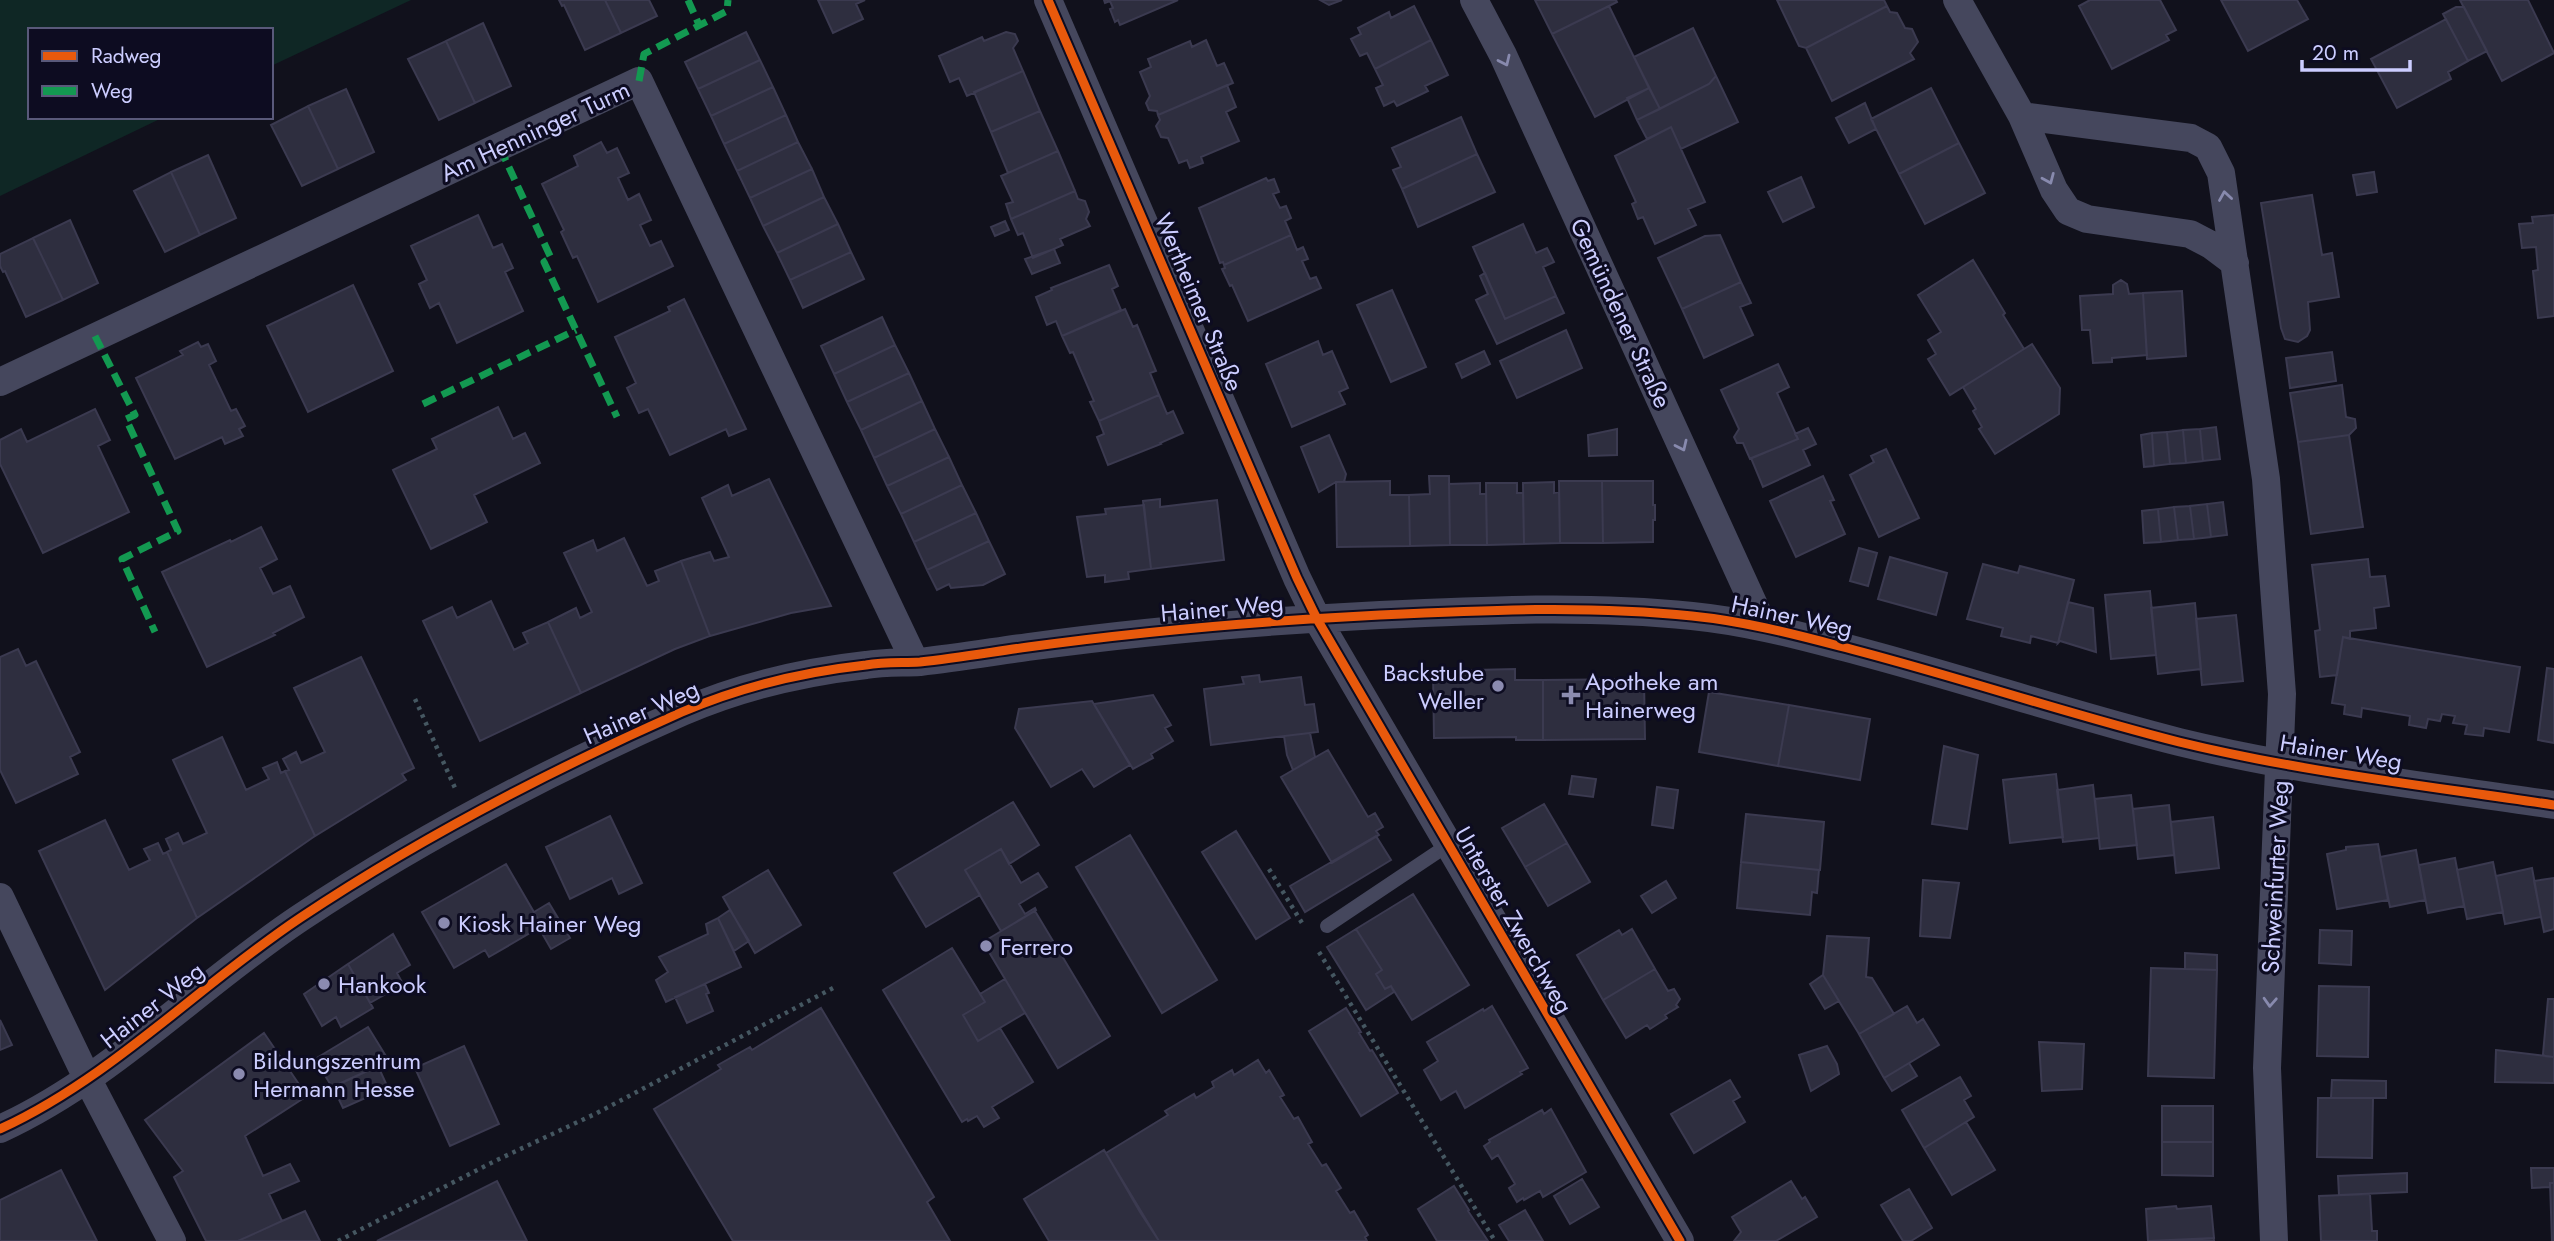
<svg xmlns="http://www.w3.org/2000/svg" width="2554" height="1241" font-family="Jost,sans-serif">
<rect width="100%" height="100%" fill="#11111c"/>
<path fill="#0f2725" d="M0,0H411L271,66V30H30V117H164L0,196Z"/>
<path fill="#2e2e3f" stroke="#3b3a50" stroke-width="2" d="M559,0H605L621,33L585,50L564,5L562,6Z
M605,0H649L657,16L621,33Z
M818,0H865L856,4L863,19L833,33Z
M1104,0H1178L1120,25L1118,20L1115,22L1110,9L1113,8L1110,1L1105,3Z
M1320,0H1342L1329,5Z
M1535,0H1616L1617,2L1552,34Z
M1777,0H1884L1887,6L1806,48L1799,46Z
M2090,0H2160L2176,30L2166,35L2169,40L2112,69L2079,6Z
M2221,0H2297L2308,19L2248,51Z
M2460,0H2528L2554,53L2502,81Z
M1414,6L1431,40L1375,69L1367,53L1360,56L1351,39L1361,34L1358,28L1389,12L1391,18Z
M1609,6L1649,88L1595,117L1552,34Z
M1887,6L1890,12L1897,13L1905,28L1912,29L1918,42L1910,53L1914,59L1832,101L1806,48Z
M2456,7H2464L2487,51L2468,61L2443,14Z
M2446,19L2468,61L2448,72L2451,79L2397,108L2371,59Z
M483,23L511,86L475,103L446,41Z
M1693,28L1716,76L1709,84L1660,109L1634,57Z
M746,32L760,60L698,89L685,62Z
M1006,32L1015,34L1018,41L1013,48L1023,71L967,96L959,78L950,82L939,56L982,37L984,41Z
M1206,40L1217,66L1224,63L1233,83L1158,115L1157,111L1149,110L1146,103L1150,96L1140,72L1151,67L1148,59L1190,41L1192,47Z
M1431,40L1448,75L1425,86L1428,91L1397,106L1394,101L1384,106L1376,88L1383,85L1375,69Z
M446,41L475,103L439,120L408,59Z
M760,60L773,87L711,116L698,89Z
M1023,71L1040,111L991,132L974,92Z
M1716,76L1738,122L1681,149L1671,127L1647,139L1637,120L1709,84Z
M1227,85L1236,107L1226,112L1239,141L1201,157L1203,163L1190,168L1187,160L1179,163L1168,138L1161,137L1156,126L1160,120L1158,115Z
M773,87L786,115L724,144L711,116Z
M1649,88L1660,109L1637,120L1627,98Z
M1931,88L1959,143L1899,174L1871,119Z
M346,89L374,152L338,169L308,106Z
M1865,103L1876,129L1849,143L1836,118Z
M308,106L338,169L302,186L271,125Z
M1040,111L1058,151L1008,173L991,132Z
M786,115L798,142L737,171L724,144Z
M1461,117L1477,154L1402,189L1393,170L1401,167L1392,148Z
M1671,127L1705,202L1688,209L1696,225L1655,244L1643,217L1638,219L1632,204L1636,202L1615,156Z
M601,142L607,153L617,148L629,173L618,178L628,200L639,194L651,220L640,225L650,246L661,241L673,266L598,302L577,256L573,258L561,232L564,230L542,184L578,166L574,156Z
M798,142L812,169L750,198L737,171Z
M1959,143L1985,193L1925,224L1899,174Z
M1058,151L1075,191L1011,219L1006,204L1013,202L1001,176Z
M1477,154L1495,192L1418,227L1402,189Z
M208,155L236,218L200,235L171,172Z
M812,169L824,197L763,226L750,198Z
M171,172L200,235L165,252L134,191Z
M2374,172L2377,192L2357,195L2353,175Z
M1801,177L1814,207L1783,222L1768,192Z
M1266,178L1268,181L1274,179L1279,192L1273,194L1280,208L1286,206L1291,218L1285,221L1291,235L1224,265L1223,262L1220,263L1199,208Z
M1075,191L1078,199L1085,201L1089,212L1086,219L1090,226L1060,239L1063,245L1033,258L1023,233L1018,235L1011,219Z
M2312,195L2322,255L2332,253L2339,297L2308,302L2310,330L2307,336L2298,342L2285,339L2281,328L2261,203Z
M824,197L838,224L777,253L763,226Z
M478,215L493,248L502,244L513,268L505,272L523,311L457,343L439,303L430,308L419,284L427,280L411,246Z
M2554,215V316L2538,318L2533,271L2538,270L2536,247L2522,248L2519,224L2533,223L2532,217Z
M70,220L98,283L63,300L33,238Z
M1005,221L1009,230L995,236L991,227Z
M838,224L851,252L790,280L777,253Z
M1523,224L1536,253L1547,248L1554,262L1543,267L1556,296L1505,319L1473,247Z
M1291,235L1297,250L1303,247L1308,259L1302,261L1310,279L1316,277L1321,288L1248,321L1232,285L1230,286L1222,269L1225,268L1224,265Z
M1720,235L1741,282L1682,309L1658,258L1705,236Z
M33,238L63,300L26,317L5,271L3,272L0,266V254Z
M1054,249L1060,263L1032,274L1025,259Z
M851,252L864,279L803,308L790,280Z
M1973,260L2005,313L2003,315L2024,349L1950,395L1928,359L1936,354L1928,340L1941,332L1918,295Z
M1109,265L1118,286L1112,289L1121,310L1062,336L1056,321L1047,325L1036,297L1052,290L1051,288Z
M1485,273L1505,319L1556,296L1564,313L1497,344L1476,300L1488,294L1480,276Z
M2121,280L2127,284L2129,294L2143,293L2147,355L2112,358V362L2093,363L2090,330H2082L2080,296L2113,294V285Z
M1741,282L1751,303L1740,307L1753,335L1704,358L1682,309Z
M353,285L393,371L308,412L267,326Z
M1392,290L1426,367L1391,382L1357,305Z
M2182,291L2186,356L2147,359L2143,293Z
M684,299L746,429L729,436L726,429L670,455L648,409L639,413L627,388L636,383L615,337L670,311L668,307Z
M1125,309L1133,327L1137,325L1156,371L1150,373L1159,395L1099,421L1090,402L1094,401L1073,352L1070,353L1062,336Z
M882,317L895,345L834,374L821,346Z
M1566,330L1582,368L1517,398L1500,361Z
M1318,341L1323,355L1332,351L1348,388L1339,392L1345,404L1292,427L1266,364Z
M198,342L201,347L208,344L216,361L209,365L231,411L236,409L245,426L239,429L243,436L225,444L222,437L175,459L136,378L183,355L180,351Z
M2032,344L2060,388L2059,414L1995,454L1979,429L1982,427L1973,411L1976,409L1963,387Z
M895,345L909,373L847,402L834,374Z
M1484,351L1490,364L1462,378L1456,364Z
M2332,352L2336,381L2290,388L2286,358Z
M1778,364L1789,387L1777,393L1798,439L1750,459L1743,443H1737L1734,437L1739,429L1721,390Z
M909,373L922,401L861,430L847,402Z
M2342,385L2346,417L2355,419L2356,428L2349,435L2298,442L2290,393Z
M1159,395L1167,414L1173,411L1183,433L1160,443L1161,444L1108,465L1097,437L1104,434L1099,421Z
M922,401L935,429L874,458L861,430Z
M498,407L513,439L525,433L540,463L474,495L487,522L431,549L393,470L437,449L432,439Z
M95,409L110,440L98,446L129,512L43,553L0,464V440L21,429L27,442Z
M2216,427L2220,459L2203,461L2200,429Z
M1808,428L1816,444L1803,450L1810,465L1763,487L1751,458L1798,439L1795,434Z
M935,429L949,457L887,486L874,458Z
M1617,429V455L1589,456L1588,435Z
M2200,429L2203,461L2186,463L2183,430Z
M2183,430L2186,463L2170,464L2167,432Z
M2167,432L2170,464L2154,466L2152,433Z
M2152,433L2154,466L2144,467L2141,435Z
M1329,435L1346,474L1344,482H1336L1319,492L1301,447Z
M2349,435L2363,527L2311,534L2298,442Z
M1886,449L1919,518L1879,537L1850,475L1874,462L1871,456Z
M949,457L962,485L901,514L887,486Z
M1429,476H1449L1450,545L1410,546L1409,495L1430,494Z
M1823,476L1834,500L1830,501L1845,534L1796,557L1770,501Z
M769,479L831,606L791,613L710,636L681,561L710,552L714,561L729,557L702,498L728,485L732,496Z
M1390,481V495H1409L1410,546L1337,547L1336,482Z
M1559,481H1602L1603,543H1560Z
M1602,481H1653V505H1655V520H1653V542L1603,543Z
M1554,482V493L1559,492L1560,543L1524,544L1523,483Z
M1480,483V494H1486L1487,545H1450L1449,484Z
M1486,483H1517V493H1523L1524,544L1487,545Z
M962,485L976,513L914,542L901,514Z
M1160,499V507L1217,500L1224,560L1151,569L1143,501Z
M2223,502L2227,535L2211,537L2207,504Z
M2207,504L2211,537L2194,539L2190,506Z
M1144,505L1151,569L1128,572L1129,579L1105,582V575L1087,577L1077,517L1106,514L1105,509Z
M2190,506L2194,539L2178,540L2174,507Z
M2174,507L2178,540L2161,542L2158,509Z
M2158,509L2161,542L2144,543L2142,511Z
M976,513L989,541L927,570L914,542Z
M261,527L277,559L260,568L273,594L290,586L304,617L273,633L275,635L207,667L162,572L230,540L231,542Z
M624,538L647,586L659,581L655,571L681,561L710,636L675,649L581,693L548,622L576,608L580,618L592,612L564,553L593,540L597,551Z
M989,541L1005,574L983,585L951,588L949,584L937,590L927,570Z
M1859,548L1877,553L1868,586L1850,581Z
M1890,557L1947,573L1936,615L1878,599Z
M2368,559L2370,577L2385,576L2389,606L2374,608L2376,628L2350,631V639L2343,637L2337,675L2320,677L2315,631L2320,630L2312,565Z
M1983,564L2018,573L2020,566L2074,580L2058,643L2031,636L2030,643L2001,636L2003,628L1967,619Z
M2150,591L2156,655L2111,659L2105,595Z
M491,601L514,650L528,643L523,633L548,622L581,693L480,741L423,621L452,607L457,618Z
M2068,602L2093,608L2096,652L2060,641L2058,643Z
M2195,603L2201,669L2158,674L2151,608Z
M2236,615L2243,681L2202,685L2196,619Z
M2343,637L2520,667L2509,732L2484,728L2483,736L2465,734L2467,725L2453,723L2455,716L2442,714L2440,721L2428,719L2426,728L2409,725L2410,716L2362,708L2361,717L2344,714L2345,705L2332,703Z
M18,649L26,666L36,661L80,752L70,757L78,774L16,803L0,770V657Z
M361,657L414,768L402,774L406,780L315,836L285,771L289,770L283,759L296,752L301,763L325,752L294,688Z
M2547,668L2554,669V743L2538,740Z
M1515,669V680H1543V740H1516V737L1434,738L1433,671Z
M1259,675L1260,682L1301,677L1305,705L1314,704L1318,732L1211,745L1204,689L1244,684L1242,677Z
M1644,679L1645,739L1543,740V680Z
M1709,692L1789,705L1778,766L1699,752Z
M1153,695L1171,725L1165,728L1173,741L1151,754L1153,758L1133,769L1094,704Z
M1092,701L1130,765L1094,787L1082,769L1051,787L1015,728L1019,709Z
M1789,705L1870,719L1860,780L1778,766Z
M1310,733L1315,757L1293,770L1287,755L1284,736Z
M222,737L246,790L269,779L263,768L277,762L281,773L285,771L315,836L197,918L167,852L171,850L166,839L178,833L183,844L207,833L173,760Z
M1944,746L1978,755L1967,829L1932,824Z
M1328,750L1368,817L1375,813L1383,827L1376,831L1379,835L1332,863L1281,777Z
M2056,774L2063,837L2010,843L2003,780Z
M1572,776L1596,779L1593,797L1569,794Z
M2093,785L2099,838L2063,842L2057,790Z
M1657,787L1678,790L1673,828L1652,825Z
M2131,795L2137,845L2100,849L2095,799Z
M1013,802L1039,845L1009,864L1001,849L965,870L980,895L926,927L894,873Z
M1544,804L1567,843L1525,867L1502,828Z
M2169,805L2174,855L2138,859L2133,809Z
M1746,814L1824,822L1820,870L1741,862Z
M610,816L642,883L619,894L612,878L570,899L546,847Z
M2213,817L2219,868L2176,873L2171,822Z
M105,820L129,870L150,860L144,849L158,843L163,854L167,852L197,918L105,990L39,851Z
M1236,831L1290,918L1256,939L1202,852Z
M1130,835L1217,980L1162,1013L1076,867Z
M1376,836L1391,860L1305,912L1290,886Z
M1567,843L1590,882L1548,906L1525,867Z
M2378,844L2388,900L2337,909L2327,854L2346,850V847Z
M1001,849L1021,883L1038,873L1047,887L1019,904L1025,914L1035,908L1036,910L1001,931L965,870Z
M2416,850L2425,900L2390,907L2380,857Z
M2455,858L2464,906L2428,913L2419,865Z
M1741,862L1819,870L1817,893L1812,892L1810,915L1737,908Z
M2493,862L2503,912L2467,919L2457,870Z
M506,864L542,926L489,957L485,950L454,968L422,912Z
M2532,868L2541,917L2505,924L2496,876Z
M768,870L801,925L755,953L723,897Z
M2554,878V929L2544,932L2534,881Z
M1923,880L1959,883L1950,938L1920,936Z
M1666,881L1676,898L1652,913L1641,896Z
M1413,894L1469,985L1412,1020L1391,986L1385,989L1376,974L1382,970L1356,929Z
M549,903L570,938L551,949L539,928L542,926L534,912Z
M730,910L749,941L734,951L718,918Z
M1035,911L1110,1036L1058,1068L983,942Z
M718,918L741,967L666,1002L656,980L668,972L659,957L708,934L706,924Z
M1356,929L1382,970L1376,974L1385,989L1391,986L1394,992L1366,1010L1327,947Z
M1632,929L1655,969L1603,1000L1577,955L1619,930L1622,935Z
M2320,930L2352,931L2351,965L2319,963Z
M393,934L410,965L397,973L403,984L370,1003L348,964Z
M1827,936L1869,938L1866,977L1872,978L1894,1014L1859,1034L1823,975Z
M952,948L985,1002L963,1015L978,1041L1000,1028L1033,1082L992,1107L999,1118L984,1127L977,1116L968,1121L967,1119L962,1122L883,990Z
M2185,953L2217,955V970L2185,969Z
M348,964L373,1008L341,1027L336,1017L322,1026L304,994Z
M2151,968L2217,970L2214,1078L2148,1076Z
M1655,969L1668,991L1674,989L1680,999L1676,1005L1678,1007L1665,1015L1667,1018L1650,1029L1647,1025L1626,1038L1603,1000Z
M1823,975L1839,1001L1825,1009L1810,984Z
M1005,979L1025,1013L978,1041L963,1015L985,1002L980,994Z
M705,984L709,993L706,994L713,1011L687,1023L675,997Z
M2319,986L2369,987L2368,1057L2317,1056Z
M2548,999H2554V1057L2544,1056L2543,1054Z
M1492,1006L1528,1068L1520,1072L1522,1074L1465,1108L1456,1091L1441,1100L1424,1070L1438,1061L1427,1042L1483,1009L1484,1011Z
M1907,1006L1917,1023L1923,1019L1939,1045L1884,1078L1859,1034Z
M821,1008L934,1197L927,1202L950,1241H733L654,1109L721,1069L718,1065L750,1047L752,1050Z
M1346,1008L1361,1032L1359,1033L1370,1051L1372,1050L1398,1093L1361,1116L1309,1031Z
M0,1020L12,1045L0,1050Z
M368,1027L389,1061L332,1087L315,1059Z
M264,1033L307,1096L245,1136L263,1176L290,1164L299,1181L269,1194L282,1221L238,1241H206L174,1177L183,1171L145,1120Z
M2039,1042L2084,1044L2082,1089L2042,1091Z
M464,1046L499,1124L450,1146L415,1068Z
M1827,1046L1837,1064L1839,1074L1811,1091L1799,1055Z
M2496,1050L2554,1057V1083L2495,1082Z
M1258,1060L1266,1073L1269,1070L1284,1095L1280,1097L1294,1119L1298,1117L1312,1142L1308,1144L1322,1166L1326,1164L1341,1188L1336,1191L1350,1213L1354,1211L1368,1235L1365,1237L1367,1241H1159L1140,1212L1106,1153L1168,1115L1165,1111L1194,1094L1196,1098L1214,1087L1212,1082L1232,1070L1234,1075Z
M1909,1063L1917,1076L1892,1091L1884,1078Z
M378,1066L388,1088L343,1108L333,1087Z
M1960,1077L1971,1096L1964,1100L1974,1117L1924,1148L1902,1110Z
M1730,1080L1740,1097L1733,1101L1745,1122L1694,1153L1671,1114Z
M2332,1080L2386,1081V1098H2331Z
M2318,1098H2373L2372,1158L2317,1157Z
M2162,1106H2213V1142H2162Z
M1551,1109L1586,1172L1543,1197L1540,1191L1524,1200L1523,1198L1517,1202L1509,1188L1515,1184L1498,1155L1492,1159L1484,1146L1490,1142L1489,1140L1542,1110L1544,1114Z
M1966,1122L1995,1170L1952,1195L1924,1148Z
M2162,1142H2213V1176L2162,1175Z
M1104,1150L1159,1241H1049L1024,1199Z
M2531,1168H2554V1183H2550V1187L2532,1188Z
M61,1170L97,1241H0V1200Z
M2407,1173V1192L2339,1195L2338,1176Z
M1582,1179L1599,1207L1570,1224L1554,1196Z
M497,1181L527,1241H377Z
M1791,1181L1802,1199L1805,1197L1817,1217L1776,1241H1734L1741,1232L1732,1217Z
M2550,1183H2554V1241H2552Z
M1454,1186L1469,1210L1468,1211L1488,1241H1437L1418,1209Z
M1909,1189L1932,1228L1911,1241H1903L1881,1205Z
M2370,1194L2372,1231H2377V1241H2321L2319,1196Z
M2176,1206L2177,1209L2211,1206L2214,1238L2148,1241L2146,1209Z
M1525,1210L1543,1241H1509L1499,1225Z
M305,1211L320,1241H238L282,1221Z
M2214,1238V1241H2179Z"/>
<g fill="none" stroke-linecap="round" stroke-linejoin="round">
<path stroke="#455761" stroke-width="4.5" stroke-dasharray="3.5 5" stroke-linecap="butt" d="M415,699L455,788
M1269,869L1302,923
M1319,952L1495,1241
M338,1241L497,1160L597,1113L833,988"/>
<path stroke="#45475d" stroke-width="14" d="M1327,926L1448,845"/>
<path stroke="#45475d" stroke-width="28" d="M1048,0L1297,578L1317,619L1680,1241
M1474,0L1503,55L1764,627
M1957,0L2022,116L2054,190L2068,211L2087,219L2190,234L2211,245L2235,263
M2022,116L2191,138L2208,147L2221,173L2266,479L2282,694L2267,1068L2274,1241
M0,382L639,81L915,662
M0,897L88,1080L172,1241
M0,1129C111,1078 198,986 300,918C420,838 549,771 682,712C740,687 803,672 866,665C884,662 902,663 920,662C956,658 992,652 1028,647C1144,631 1262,621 1380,615C1484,610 1588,605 1692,616C1742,621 1790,633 1839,646C1953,675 2064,713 2179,742C2302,772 2429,786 2554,805"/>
<path stroke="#139951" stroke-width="7" stroke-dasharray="14 7" stroke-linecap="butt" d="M688,0L700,27
M639,81L644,54L727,11L728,0
M500,148L551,258L544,262L617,417
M95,336L135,415L126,419L178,531L122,559L155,632
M423,404L576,330"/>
<g stroke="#0d0c21" stroke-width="13">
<path id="cycleway" d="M1048,0L1297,578L1317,619L1680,1241
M0,1129C111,1078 198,986 300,918C420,838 549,771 682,712C740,687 803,672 866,665C884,662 902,663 920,662C956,658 992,652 1028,647C1144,631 1262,621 1380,615C1484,610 1588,605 1692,616C1742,621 1790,633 1839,646C1953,675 2064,713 2179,742C2302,772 2429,786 2554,805"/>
</g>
<use href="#cycleway" stroke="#e8590c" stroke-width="9"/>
</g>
<defs><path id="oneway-chevron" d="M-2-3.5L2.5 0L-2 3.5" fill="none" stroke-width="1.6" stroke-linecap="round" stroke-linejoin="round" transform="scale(1.75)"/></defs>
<g stroke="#888aae">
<use href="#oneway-chevron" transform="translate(1505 61) rotate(65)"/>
<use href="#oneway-chevron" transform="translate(2049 179) rotate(67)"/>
<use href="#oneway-chevron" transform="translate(2225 196) rotate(-99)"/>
<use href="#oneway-chevron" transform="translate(1682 446) rotate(65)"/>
<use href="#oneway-chevron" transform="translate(2270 1002) rotate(93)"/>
</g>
<g fill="#8b8bb0" stroke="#0d0c21" stroke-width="2.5">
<circle cx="1498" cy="686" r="7"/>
<path d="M1567.5 684.5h7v7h7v7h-7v7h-7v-7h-7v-7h7z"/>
<circle cx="444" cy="923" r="7"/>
<circle cx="986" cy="946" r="7"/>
<circle cx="324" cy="984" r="7"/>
<circle cx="239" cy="1074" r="7"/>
</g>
<g text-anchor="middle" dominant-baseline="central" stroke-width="6" stroke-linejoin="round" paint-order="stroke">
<g font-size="24" fill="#cccdff" stroke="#0d0c21">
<text transform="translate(535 131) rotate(-25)">Am Henninger Turm</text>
<text transform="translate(1199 302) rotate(67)">Wertheimer Straße</text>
<text transform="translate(1621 313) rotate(65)">Gemündener Straße</text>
<text transform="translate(1222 608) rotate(-5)">Hainer Weg</text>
<text transform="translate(1792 616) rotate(12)">Hainer Weg</text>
<text transform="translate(641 712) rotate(-24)">Hainer Weg</text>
<text transform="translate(2341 752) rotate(9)">Hainer Weg</text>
<text transform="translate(2275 877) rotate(-87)">Schweinfurter Weg</text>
<text transform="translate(1514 920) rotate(60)">Unterster Zwerchweg</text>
<text transform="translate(152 1005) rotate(-38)">Hainer Weg</text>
</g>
<g font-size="24" fill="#cccdff" stroke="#0d0c21" text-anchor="start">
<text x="1484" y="672" text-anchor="end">Backstube<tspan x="1484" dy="28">Weller</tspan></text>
<text x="1585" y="681">Apotheke am<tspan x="1585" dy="28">Hainerweg</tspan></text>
<text x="458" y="923">Kiosk Hainer Weg</text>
<text x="1000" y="946">Ferrero</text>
<text x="338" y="984">Hankook</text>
<text x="253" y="1060">Bildungszentrum<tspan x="253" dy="28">Hermann Hesse</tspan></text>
</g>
</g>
<rect x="28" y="28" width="245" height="91" fill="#0d0c21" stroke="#59597a" stroke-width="2"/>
<rect x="42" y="51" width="35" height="10" fill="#e8590c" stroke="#59597a" stroke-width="2"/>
<text x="91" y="63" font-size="21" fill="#cccdff">Radweg</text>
<rect x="42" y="86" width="35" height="10" fill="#139951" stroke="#59597a" stroke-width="2"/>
<text x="91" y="98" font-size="21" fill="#cccdff">Weg</text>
<path d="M2302 60v10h108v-10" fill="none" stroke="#cccdff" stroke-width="3.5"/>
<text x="2312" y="60" font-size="21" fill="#cccdff" stroke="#0d0c21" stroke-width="5" paint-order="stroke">20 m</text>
</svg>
